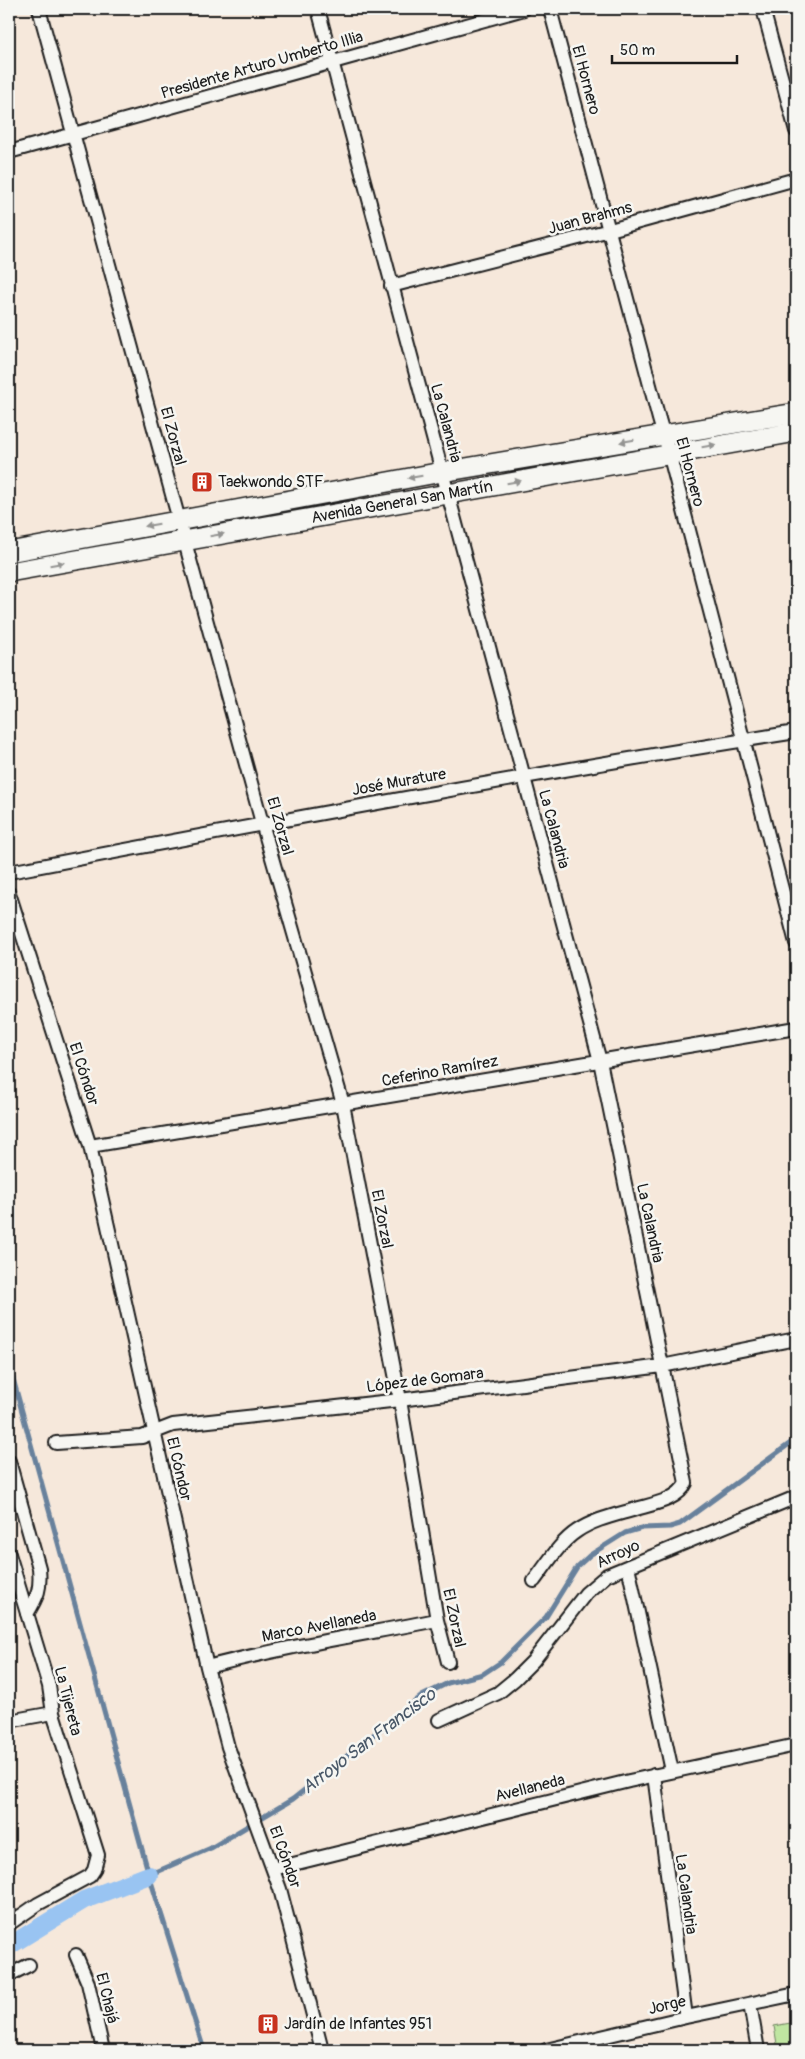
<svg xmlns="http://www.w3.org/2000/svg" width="805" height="2059" font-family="Pangolin,sans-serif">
<rect width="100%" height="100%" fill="#f6e8db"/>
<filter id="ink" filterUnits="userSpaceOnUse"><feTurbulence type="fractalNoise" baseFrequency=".02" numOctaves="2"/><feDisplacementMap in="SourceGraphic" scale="10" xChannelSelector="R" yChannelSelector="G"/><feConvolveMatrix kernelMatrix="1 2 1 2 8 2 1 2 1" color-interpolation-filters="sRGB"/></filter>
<g filter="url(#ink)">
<path fill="#c0e6a1" stroke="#6e815e" d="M796,2022V2050H778L774,2026Z"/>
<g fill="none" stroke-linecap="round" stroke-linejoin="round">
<path stroke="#67819c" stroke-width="5" d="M9,1364L149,1875L204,2050
M149,1875L211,1848L293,1799L422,1696L448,1683L483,1674L501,1662L546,1617L577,1567L590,1555L625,1533L642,1528L670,1527L680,1524L796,1439"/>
<path stroke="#99c4f2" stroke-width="18" d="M9,1946L84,1900L149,1875"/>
<g stroke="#1c1c1c" stroke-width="16">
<path id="minor" d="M39,9L262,823L343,1104L400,1400L437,1620L448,1662
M318,9L600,1061L686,1483C678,1500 653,1504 636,1509C616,1515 595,1519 577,1531C560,1542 547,1564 534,1581
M550,9L659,419L669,453L796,943
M763,9L796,131
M9,152L524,9
M391,286L610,230L796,179
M9,872C271,822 533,773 796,732
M9,893L90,1146L207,1667L228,1747L280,1889L322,2050
M90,1146L796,1028
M56,1443L142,1437L173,1425L400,1400L662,1366L796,1339
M9,1461L39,1568C41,1589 38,1596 27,1614
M9,1554L49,1686L53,1713L98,1855L94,1870L90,1876L38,1904L9,1924
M628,1566L672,1771
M207,1667C283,1647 360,1635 437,1620
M439,1720L498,1693L515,1679L533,1661L586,1593L607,1575L796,1497
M9,1721L53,1713
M654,1775L686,2017
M273,1869L629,1781L796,1745
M76,1955L88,1983L103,2050
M9,1975L29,1965
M750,2004L758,2050
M546,2050L686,2017L796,1994"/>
</g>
<g stroke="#1c1c1c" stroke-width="22">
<path id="secondary" d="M9,552L442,472L796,413
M9,572L796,432"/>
</g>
<use href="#minor" stroke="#f6f6f2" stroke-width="12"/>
<use href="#secondary" stroke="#f6f6f2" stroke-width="19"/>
</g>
<defs><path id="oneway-solid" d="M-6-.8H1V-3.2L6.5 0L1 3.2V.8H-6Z" transform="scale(1.25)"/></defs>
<g fill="#949492">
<use href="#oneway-solid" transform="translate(627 441) rotate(170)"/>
<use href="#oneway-solid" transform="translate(709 446) rotate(-10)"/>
<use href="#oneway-solid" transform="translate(415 477) rotate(170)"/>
<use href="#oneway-solid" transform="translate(514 482) rotate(-10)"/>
<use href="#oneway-solid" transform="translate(152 525) rotate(170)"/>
<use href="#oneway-solid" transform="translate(217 535) rotate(-10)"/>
<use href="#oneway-solid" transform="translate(57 564) rotate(-10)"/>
</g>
</g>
<defs>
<g id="building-square" transform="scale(1.125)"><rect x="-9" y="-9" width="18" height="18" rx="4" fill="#c8321e" stroke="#f6f6f2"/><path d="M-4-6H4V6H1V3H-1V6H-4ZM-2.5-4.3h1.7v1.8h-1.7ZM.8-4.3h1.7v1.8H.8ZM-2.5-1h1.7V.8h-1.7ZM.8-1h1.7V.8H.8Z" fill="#fff"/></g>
</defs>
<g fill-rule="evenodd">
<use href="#building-square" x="202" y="482"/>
<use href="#building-square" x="268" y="2024"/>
</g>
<g text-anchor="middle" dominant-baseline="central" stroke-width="5" stroke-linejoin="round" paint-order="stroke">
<g font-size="16" fill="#1c1c1c" stroke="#f6f6f2">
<text transform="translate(262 65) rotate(-16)">Presidente Arturo Umberto Illia</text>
<text transform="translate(586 80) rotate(75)">El Hornero</text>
<text transform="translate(590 218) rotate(-15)">Juan Brahms</text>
<text transform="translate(446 423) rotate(75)">La Calandria</text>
<text transform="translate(173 436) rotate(75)">El Zorzal</text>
<text transform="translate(690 472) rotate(75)">El Hornero</text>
<text transform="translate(402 502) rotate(-10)">Avenida General San Martín</text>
<text transform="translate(399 782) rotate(-10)">José Murature</text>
<text transform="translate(280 826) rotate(74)">El Zorzal</text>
<text transform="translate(554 829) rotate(75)">La Calandria</text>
<text transform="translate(440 1071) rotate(-10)">Ceferino Ramírez</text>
<text transform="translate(84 1074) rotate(72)">El Cóndor</text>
<text transform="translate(382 1219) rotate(79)">El Zorzal</text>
<text transform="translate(650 1223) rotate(78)">La Calandria</text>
<text transform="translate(425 1380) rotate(-7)">López de Gomara</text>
<text transform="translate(179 1469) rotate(77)">El Cóndor</text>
<text transform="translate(618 1554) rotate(-25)">Arroyo</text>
<text transform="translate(454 1618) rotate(78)">El Zorzal</text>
<text transform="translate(319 1626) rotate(-11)">Marco Avellaneda</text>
<text transform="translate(68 1701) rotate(76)">La Tijereta</text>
<text transform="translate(530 1788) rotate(-14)">Avellaneda</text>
<text transform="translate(285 1857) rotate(70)">El Cóndor</text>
<text transform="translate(686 1894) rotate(82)">La Calandria</text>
<text transform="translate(107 1998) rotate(76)">El Chajá</text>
<text transform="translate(667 2005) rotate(-13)">Jorge</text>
</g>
<g font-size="16" fill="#1c1c1c" stroke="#f6f6f2" text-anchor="start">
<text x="218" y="482">Taekwondo STF</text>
<text x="284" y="2024">Jardín de Infantes 951</text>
</g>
<g font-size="18" font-style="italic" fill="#485767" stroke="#f6f6f2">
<text transform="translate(369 1741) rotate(-37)">Arroyo San Francisco</text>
</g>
</g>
<rect width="805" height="2059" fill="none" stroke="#f6f6f2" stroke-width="30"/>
<rect x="15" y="15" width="775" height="2029" fill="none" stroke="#1c1c1c" stroke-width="2" filter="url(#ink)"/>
<path d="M612 55v8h125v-8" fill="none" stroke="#1c1c1c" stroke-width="2.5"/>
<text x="620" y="55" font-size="15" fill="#1c1c1c" stroke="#f6f6f2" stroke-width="4" paint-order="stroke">50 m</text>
</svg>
